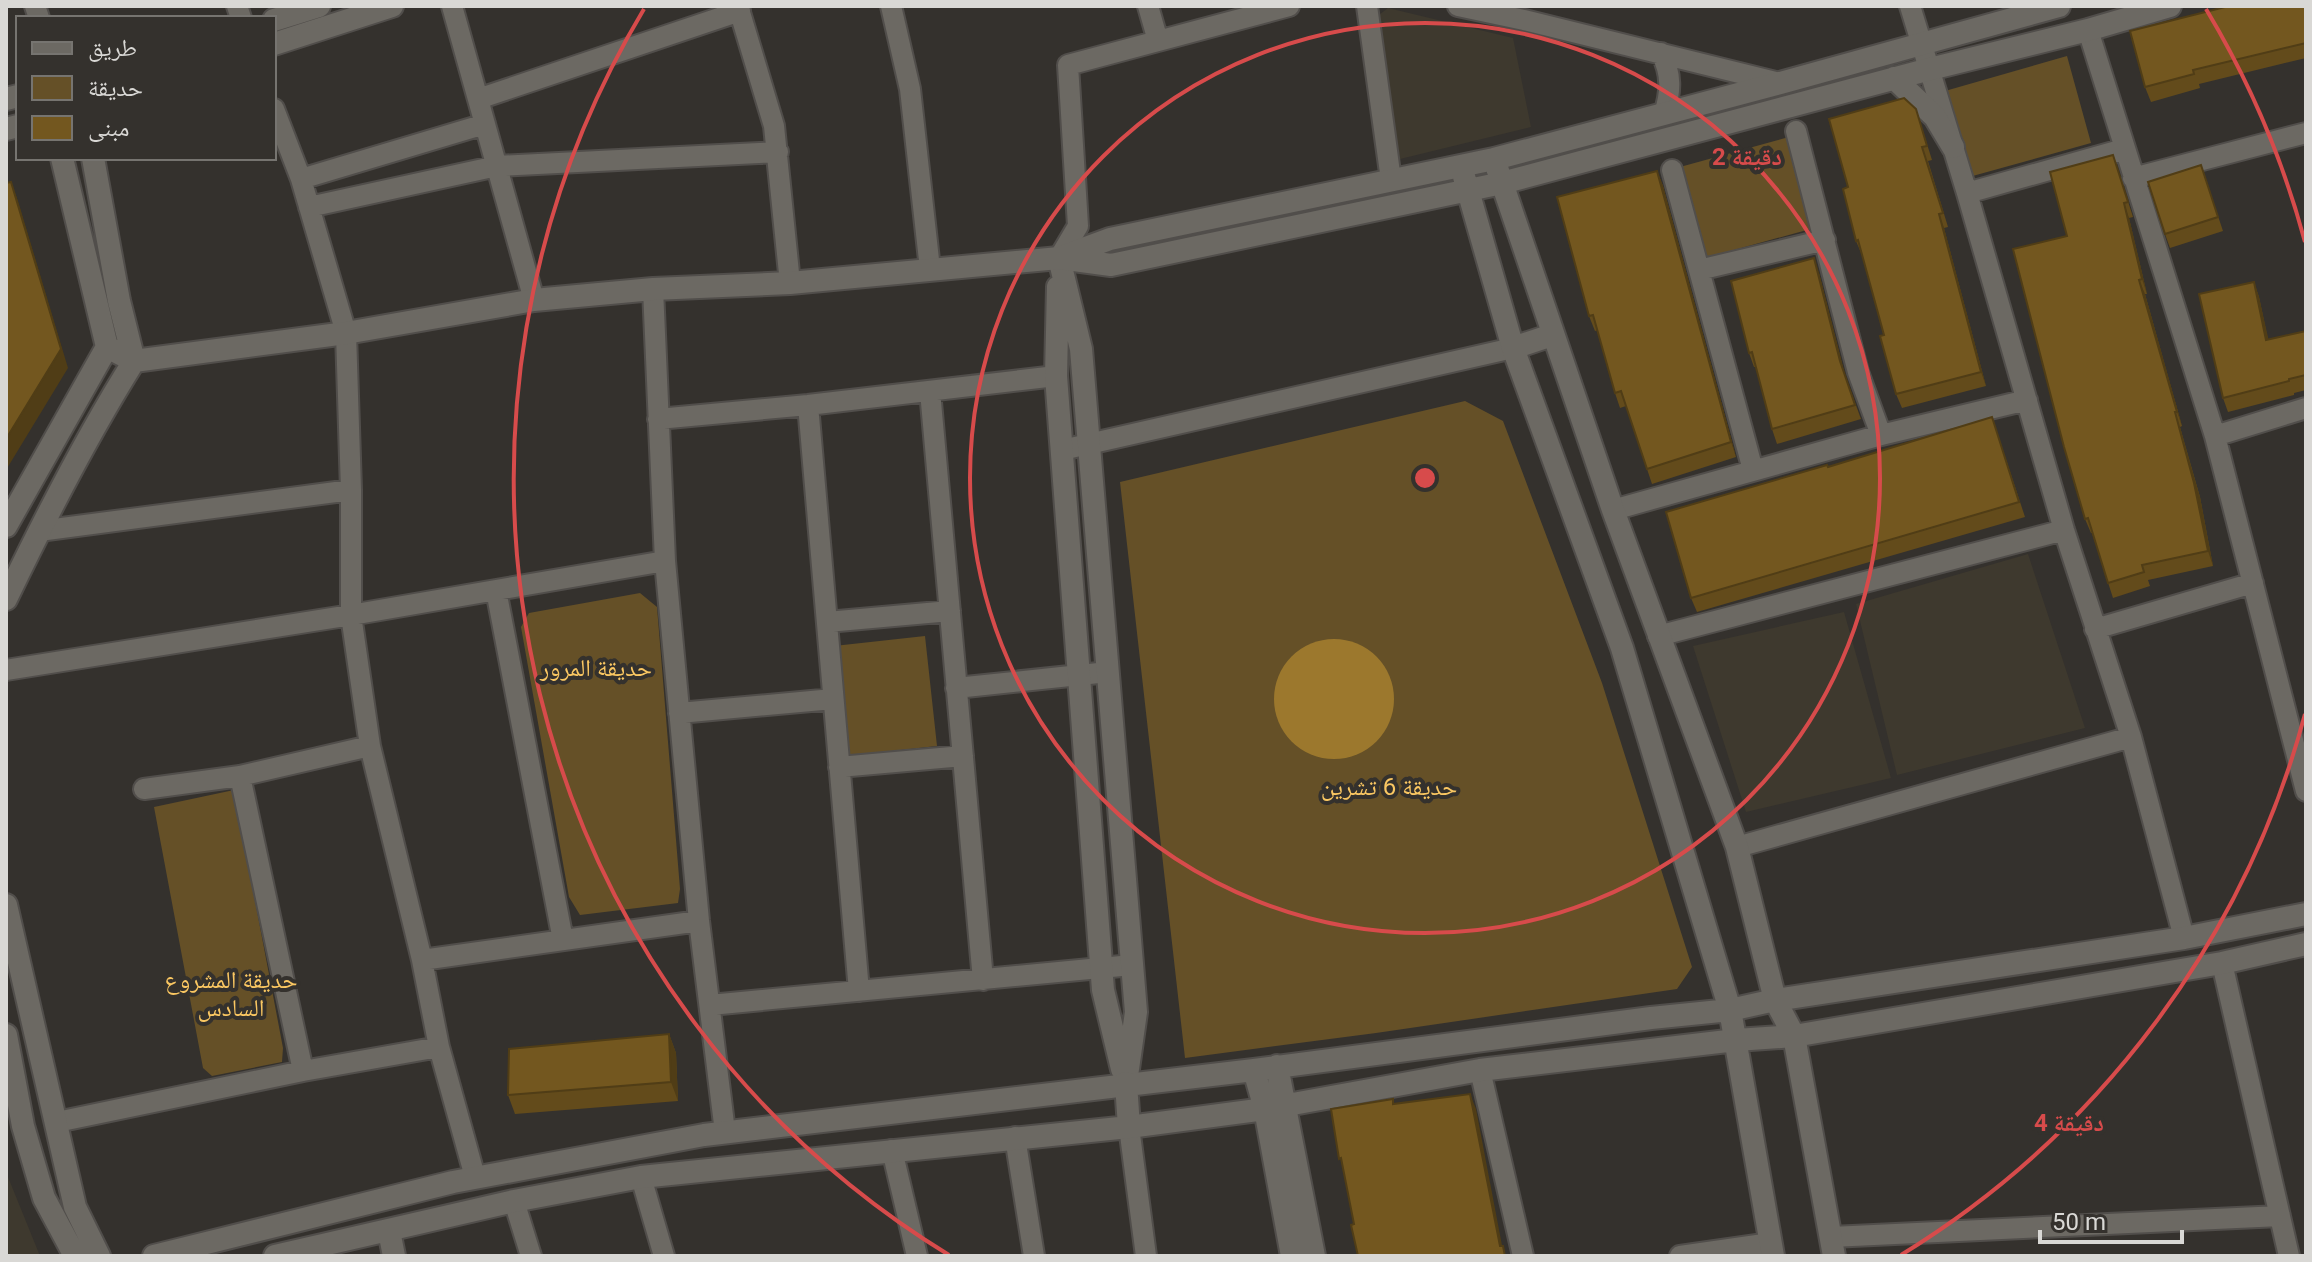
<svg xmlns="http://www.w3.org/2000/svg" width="2312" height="1262" font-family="Roboto,'Noto Naskh Arabic',sans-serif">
<rect width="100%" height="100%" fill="#34312d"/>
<path fill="#3e392e" d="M1388,8L1513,38L1531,127L1400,159L1375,18Z
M2028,554L2085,728L1897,775L1856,604Z
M1844,612L1891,778L1746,812L1693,646Z
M8,1177L40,1256H6V1178Z"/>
<path fill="#655027" d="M2067,56L2091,143L1969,177L1945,91Z
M1789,137L1814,228L1705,258L1680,167Z
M1465,401L1503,421L1602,683L1692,967L1677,989L1376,1033L1185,1058L1120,482Z
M640,593L657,607L680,889L678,903L580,915L569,897L521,627L529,613Z
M925,636L937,746L846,756L834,646Z
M234,790L283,1048L282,1062L212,1076L203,1068L154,807Z"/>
<path fill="#9c782d" d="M1274 699a60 60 0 1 1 120 0a60 60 0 1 1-120 0Z"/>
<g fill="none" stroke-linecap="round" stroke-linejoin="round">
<g stroke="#514e4b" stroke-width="24">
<path id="minor" d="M35,6L39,18
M237,6L241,18
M452,6L534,300
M738,6L774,126L790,283
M891,6L910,89L930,269
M1148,6L1158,41
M1367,6L1391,180
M1458,6L1524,20L1780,83
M1910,6L1967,193L2064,530L2131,737L2184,938
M2088,30L2215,436L2306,791
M1661,53C1672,74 1671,92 1664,114
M478,99L740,11
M274,109L301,179L346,333L351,490V615L370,746L422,960L439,1047L475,1177
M1796,131L1858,372L1881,435
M1672,170L1753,470
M2133,178L2306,133
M301,179L485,124
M1967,193L2124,149
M309,207L497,166L778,152
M1059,258L1078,226L1068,65L1289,6
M1699,270L1825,240
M653,289L665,561L699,921L725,1132
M930,391L983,980
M808,405L859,991
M658,419L808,405L1056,376
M2215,436L2306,408
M1062,450L1513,348
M1613,510L1881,435L2027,400
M39,531L351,490
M496,590L563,940
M827,622L950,611
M2095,629L2253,583
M1658,636L2064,530
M6,670L351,615L665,561
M956,688L1108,672
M679,713L833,699
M839,767L963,756
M240,776L303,1071
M144,789L240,776L370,746
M1737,847L2131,737
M422,960L699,921
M2222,963L2289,1256
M710,1005L1132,965
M1480,1070L1523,1256
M57,1122L303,1071L439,1047
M1129,1127L1146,1256
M1015,1137L1034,1256
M892,1150L917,1256
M641,1177L664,1256
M514,1201L531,1256
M1831,1237L2280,1216
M1680,1256L1771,1243"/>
</g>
<g stroke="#514e4b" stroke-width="26">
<path id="tertiary" d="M1059,258L1081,349L1136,1012L1126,1083
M1058,287L1056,376L1103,990L1122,1069"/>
</g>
<g stroke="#514e4b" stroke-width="26">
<path id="secondary" d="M274,20L319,6
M274,44L392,6
M1894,78L1935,117L1953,147
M6,99L18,96
M6,129L18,126
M1494,159L1613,510L1737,847L1775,1000L1794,1036L1834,1256
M1461,166L1513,348L1622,648L1730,1010L1773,1256
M1064,256L1110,239L1494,159L1780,83L2059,6
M107,347L134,361L346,333L534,300L653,289L790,283L1059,258L1111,265L1502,183L1930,69L2088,30L2170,6
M1513,348L1552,335
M6,526L107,347L62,158
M6,599C45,518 86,437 134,361L119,301L93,158
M6,905L75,1207L99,1256
M6,1035L23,1126L44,1198L75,1256
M1277,1066L1314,1256
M1254,1070L1265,1109L1292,1256
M1126,1083L1129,1127
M389,1231L394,1256
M154,1256L453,1182L704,1135L1254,1070L1651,1018L1730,1010L1775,1000L2184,938L2306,914
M275,1256L514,1201L641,1177L1129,1127L1265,1109L1480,1070L1736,1040L1794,1036L2222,963L2306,944"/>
</g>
<use href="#minor" stroke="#6c6963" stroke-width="20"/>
<use href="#tertiary" stroke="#6c6963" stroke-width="22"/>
<use href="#secondary" stroke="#6c6963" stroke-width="22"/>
</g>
<path fill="#634b1b" d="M2306,6V58L2199,84L2200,88L2151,102L2145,87Z
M1916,109L1932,160L1928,161L1948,227L1944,228L1986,386L1902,408L1896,394L1884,335L1862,255L1856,241L1848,187Z
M2201,165L2223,231L2170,248L2165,234Z
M2118,170L2133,217L2129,218L2147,294H2145L2182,426L2180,427L2200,497L2213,566L2148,580L2150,586L2113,598L2092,533H2091L2085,519L2067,236Z
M1657,171L1663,186L1736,457L1652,484L1626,406L1620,408L1615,393L1598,330L1595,331L1589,316Z
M1819,273L1845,375L1861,419L1777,444L1772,429L1756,367H1754L1749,353Z
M2254,282L2259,297L2268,340L2306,331V390L2294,393V395L2228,412L2223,398Z
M1992,417L2025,517L1697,612L1691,598L1828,467Z
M669,1034L676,1053L678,1101L515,1114L508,1095Z"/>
<path fill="#503d16" d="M1657,171L1663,186L1736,457L1731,442Z
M11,182L18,201L68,368L6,470Z
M2124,203L2129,218L2147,294L2142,279Z
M1939,214L1944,228L1986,386L1981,372Z
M1814,258L1819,273L1845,375L1861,419L1840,361Z
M2139,280L2145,294L2182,426L2177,412Z
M2254,282L2259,297L2272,355L2266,340Z
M2175,412L2200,497L2213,566L2208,551Z
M669,1034L676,1053L678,1101L671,1082Z
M1470,1094L1476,1109L1504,1256L1500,1246Z"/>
<path fill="#73571f" stroke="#503d16" stroke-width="2" d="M2229,6H2306V44V43L2193,70L2194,74L2145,87L2130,31Z
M1904,98L1916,109L1927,146L1922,147L1943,213L1939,214L1981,372L1896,394L1880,336L1884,335L1858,240L1856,241L1843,189L1848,187L1829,119Z
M2113,155L2128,202L2124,203L2142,279L2139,280L2177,412H2175L2194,483L2208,551L2142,565L2144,572L2108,583L2088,518L2085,519L2064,447L2013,249L2067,236L2050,172Z
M2201,165L2218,217L2165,234L2148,182Z
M1657,171L1731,442L1647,469L1621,391L1615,393L1593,315L1589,316L1557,197Z
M11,182L61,349L6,439V183Z
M1814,258L1840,361L1855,405L1772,429L1752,352L1749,353L1731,281Z
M2254,282L2266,340L2306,331V375L2289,379V381L2223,398L2199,294Z
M1992,417L2019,502L1691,598L1666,512L1827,465L1828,467Z
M669,1034L671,1082L508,1095L509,1049Z
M1470,1094L1500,1246H1503L1505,1256H1358L1351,1225L1354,1224L1341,1158L1339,1159L1331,1109L1393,1099V1104Z"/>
<g fill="none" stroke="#d74b4b" stroke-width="4">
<circle cx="1425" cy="478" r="455"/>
<path d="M2305 714A911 911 0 0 1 1901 1255M949 1255A911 911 0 0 1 644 9M2206 9A911 911 0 0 1 2305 242"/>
</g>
<g text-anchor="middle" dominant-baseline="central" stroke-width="8" stroke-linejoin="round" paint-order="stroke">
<g font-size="24" fill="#fac762" stroke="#34312d">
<text x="596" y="668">حديقة المرور</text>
<text x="1389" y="787">حديقة 6 تشرين</text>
<text x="231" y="980">حديقة المشروع<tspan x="231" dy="28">السادس</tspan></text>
</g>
</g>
<circle cx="1425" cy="478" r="12" fill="#d74b4b" stroke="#34312d" stroke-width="4"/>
<g font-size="24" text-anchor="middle" font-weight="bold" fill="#d74b4b" stroke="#34312d" stroke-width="8" stroke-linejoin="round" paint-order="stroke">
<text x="1747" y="165">2 دقيقة</text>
<text x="2069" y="1131">4 دقيقة</text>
</g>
<rect width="2312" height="1262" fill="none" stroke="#d9d8d5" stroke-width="16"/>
<rect x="16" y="16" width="260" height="144" fill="#34312d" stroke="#767470" stroke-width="2"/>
<rect x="32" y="42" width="40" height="12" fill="#6c6963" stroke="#767470" stroke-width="2"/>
<text x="88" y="56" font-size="24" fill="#d9d8d5">طريق</text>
<rect x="32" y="76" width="40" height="24" fill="#655027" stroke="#767470" stroke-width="2"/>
<text x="88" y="96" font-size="24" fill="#d9d8d5">حديقة</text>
<rect x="32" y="116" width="40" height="24" fill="#73571f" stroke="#767470" stroke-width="2"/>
<text x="88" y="136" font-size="24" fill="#d9d8d5">مبنى</text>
<path d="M2040 1230v12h142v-12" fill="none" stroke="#d9d8d5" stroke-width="4"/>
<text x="2052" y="1230" font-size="24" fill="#d9d8d5" stroke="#34312d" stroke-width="6" paint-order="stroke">50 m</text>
</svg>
